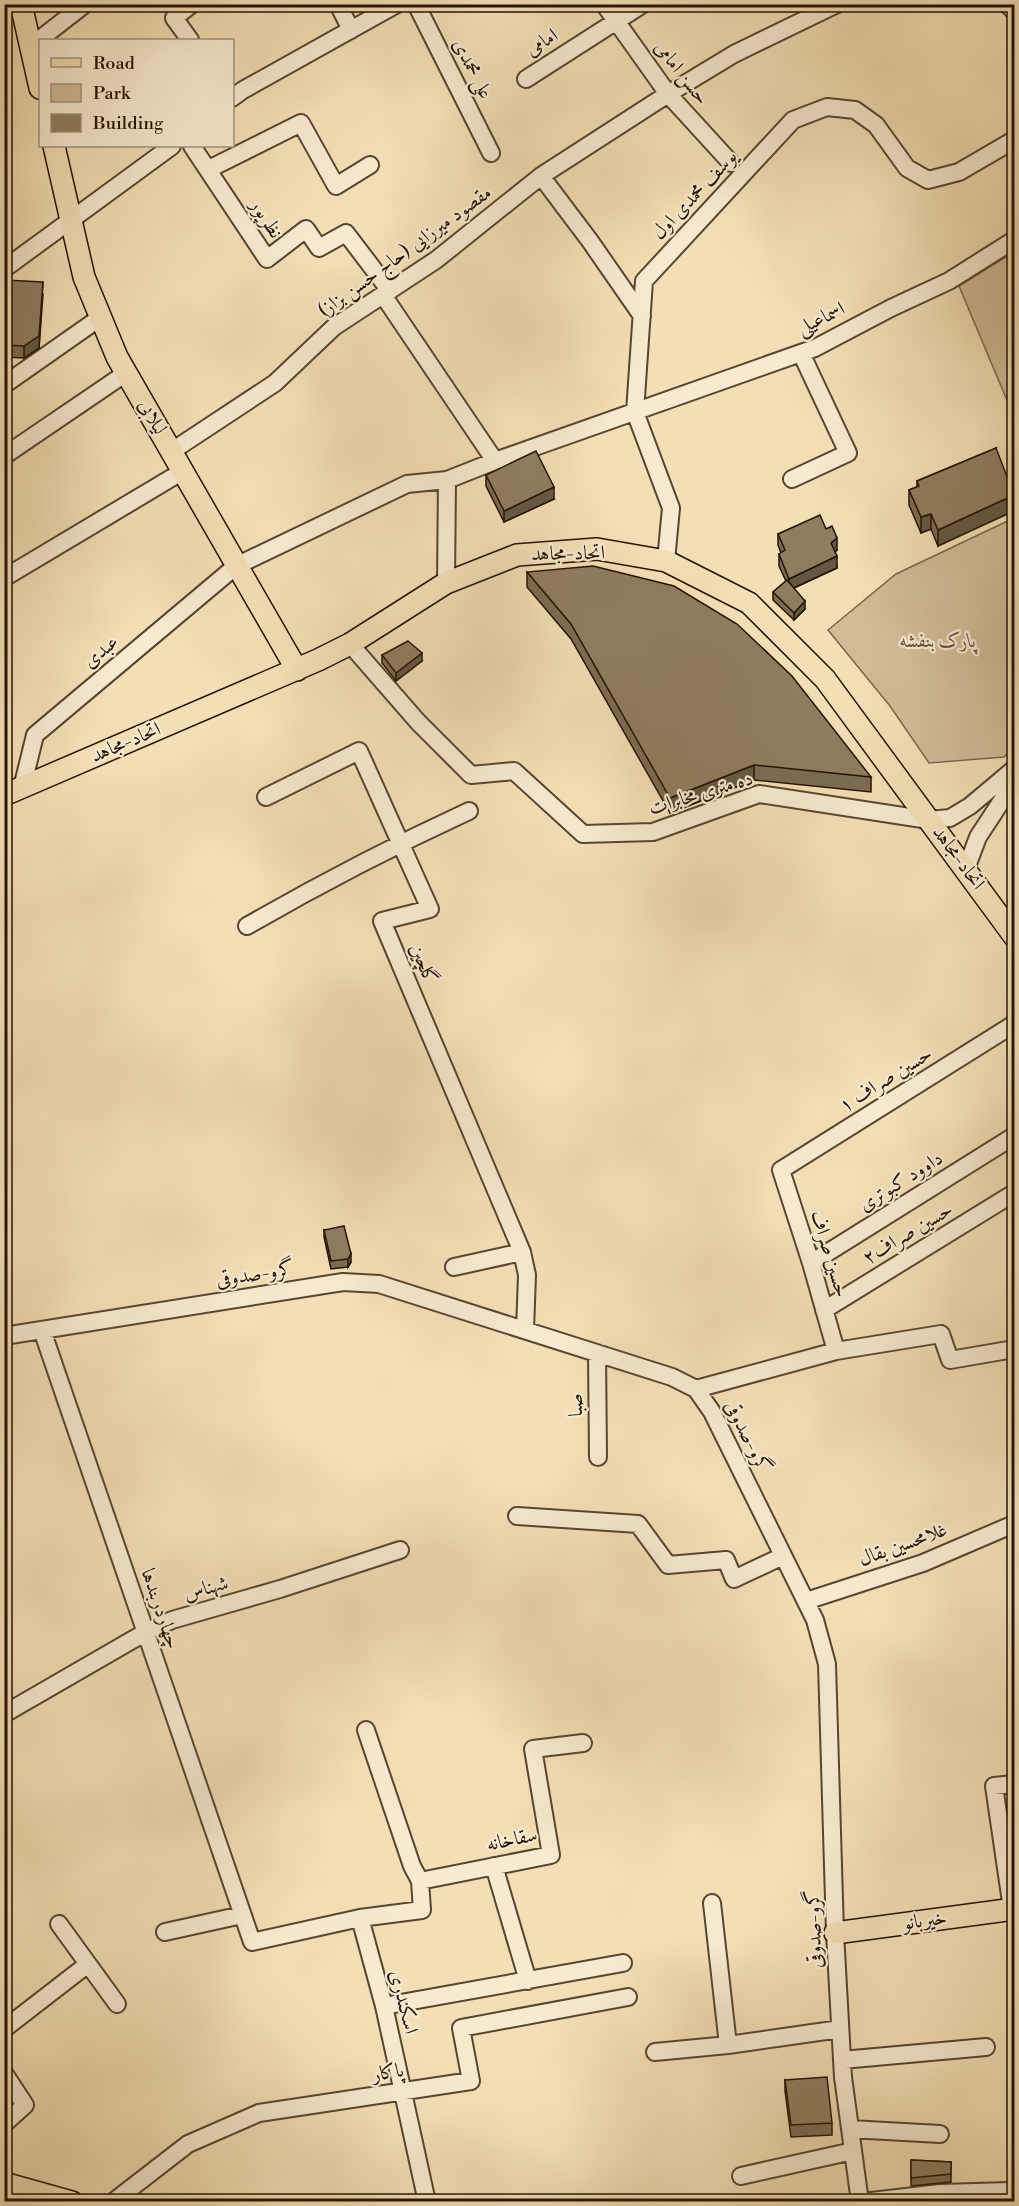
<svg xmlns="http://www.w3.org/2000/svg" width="1019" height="2206" font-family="'Libre Bodoni',Amiri,serif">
<rect width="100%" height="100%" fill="#f3dfb6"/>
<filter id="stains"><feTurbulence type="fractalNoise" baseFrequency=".00333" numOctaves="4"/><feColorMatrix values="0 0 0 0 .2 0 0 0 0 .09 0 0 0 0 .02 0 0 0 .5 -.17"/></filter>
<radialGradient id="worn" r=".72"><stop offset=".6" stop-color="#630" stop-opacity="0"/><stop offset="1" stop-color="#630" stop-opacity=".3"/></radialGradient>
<path fill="#d0bc97" stroke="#7a684c" stroke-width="1.5" d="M1014,252V417L959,286Z
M1014,518V746L1004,757L929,763L890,706L828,630L896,574Z"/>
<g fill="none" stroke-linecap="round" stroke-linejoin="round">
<g stroke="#57462f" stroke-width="20">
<path id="minor" d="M338,4L351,30
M416,4L491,153
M604,4L668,94L731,163
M1007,4L1014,11
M190,40L174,18L192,4
M31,46L85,4
M526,79L643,4
M232,98L243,90L397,4
M192,146L267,259L306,229L319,248L346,233L390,291
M209,169L301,123L336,186L370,165
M541,176L590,241L642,316
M4,269L172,146
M383,295L495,461
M4,385L101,317
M172,451L275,383L334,327L436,260L541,176L668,94L734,54L837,4
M4,456L126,373
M792,479L848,453L801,353
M666,561L671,508L635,412L644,281L793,120L827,107L855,110L876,125L907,168L928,180L959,172L1014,140
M4,578L183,471
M446,583L447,480L495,461L815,348L891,308L949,281L1014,240
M350,644L418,722L471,775L514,771L583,834L653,832L759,794L929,820L950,818L970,806L1014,769
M22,788L35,735L236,566L407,484L447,480
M266,797L359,751L430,909L382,921L522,1252L527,1275L525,1330
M966,869L978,837L1014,782
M247,926C320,884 393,846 469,811
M811,1263L1014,1136
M454,1267L522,1252
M824,1310L1014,1193
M42,1330L252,1942L360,1918L422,1910L420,1881L551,1855L533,1749L583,1743
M4,1336L343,1282L379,1284L672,1377L696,1389L712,1412L815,1620L827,1664L835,1933L843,2077L860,2202
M836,1351L941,1334L950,1360L1014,1349
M597,1353L598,1457
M696,1389L836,1351L811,1263L781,1170L1014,1024
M517,1516L638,1524L668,1565L726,1560L734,1579L783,1556
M806,1601L923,1563L1014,1524
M4,1714L146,1632L172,1620L280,1589L400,1550
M366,1730L412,1866L420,1881
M494,1866L528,1981
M712,1903L728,2045
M1012,1909L994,1786L1014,1784
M360,1918L384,2006L427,2202
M59,1924L88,1964
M165,1932L242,1915
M384,2006L623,1963
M4,2029L88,1964L117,2004
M655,2052L728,2045L840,2029
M842,2060L986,2047
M4,2073L25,2105L4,2124
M850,2129L940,2134
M741,2176L853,2151
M113,2202L188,2144L259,2113L471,2081L461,2028L628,1997
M863,2202L940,2193L1010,2191L1014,2192"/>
</g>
<g stroke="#231302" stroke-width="24">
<path id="major" d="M21,4L40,88
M54,146L84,277L117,357L297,670
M4,795L318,660L350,644L446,583L517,555L597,549L666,561L749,603L825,679L1014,936
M835,1933L1014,1909
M4,2183L72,2202"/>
</g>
<use href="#minor" stroke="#f7ead0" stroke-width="16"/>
<use href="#major" stroke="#f3dfb6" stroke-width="21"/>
</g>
<path fill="#7b6c53" stroke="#231302" stroke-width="1.5" d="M4,280L43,294L39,348L24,358L4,357Z
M996,448L938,546L931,529L921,533L909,505V490L917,487V481Z
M486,475L554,499L504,522L486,486Z
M826,529L837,550L835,552L837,568L794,588L805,609L794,620L773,600V592L786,581L779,566V554L781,553L778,545V534Z
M527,572L871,777V792L754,780L670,813L571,639L527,587Z
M382,655L422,661L396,681L382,663Z
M324,1230L351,1262L348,1267L331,1269L324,1237Z
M785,2080L832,2123V2135L791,2137L785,2091Z
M911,2160L951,2162V2182L911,2186Z"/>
<path fill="#645843" stroke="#231302" stroke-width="1.5" d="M43,282L39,348L24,358V346Z
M554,487V499L504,522V511Z
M1014,495V511L938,546V530Z
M931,514V529L921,533V517Z
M837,538V550L831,554V543Z
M837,556V568L789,590V579Z
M805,601V609L794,620V613Z
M422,653V661L396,681V673Z
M754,765V780L670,813V798Z
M351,1254V1262L348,1267V1259Z"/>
<path fill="#8f7d60" stroke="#231302" stroke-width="1.5" d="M4,280L43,282L39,336L24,346L4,345Z
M996,448L1014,495L938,530L931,514L921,517L909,490L919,486L917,481Z
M536,451L554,487L504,511L486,475Z
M820,515L826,529L832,526L837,538L831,543L837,556L789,579L779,554L785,550L778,534Z
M593,566L674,586L737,624L792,676L871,777L754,765L670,798L571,624L527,572Z
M787,580L805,601L794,613L773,592Z
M408,641L422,653L396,673L382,655Z
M344,1226L351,1254L348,1259L331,1261L324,1230Z
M827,2077L832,2123L791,2125L785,2080Z
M911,2160L951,2162V2174L911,2178Z"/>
<g text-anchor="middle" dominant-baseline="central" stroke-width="4.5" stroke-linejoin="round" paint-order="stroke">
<g font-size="20" fill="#231302" stroke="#f7ead0">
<text transform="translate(542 43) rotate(-33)">امامی</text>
<text transform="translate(472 69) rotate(63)">علی محمدی</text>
<text transform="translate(681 73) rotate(52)">حسن امامی</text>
<text transform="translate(695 195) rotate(-47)">یوسف محمدی اول</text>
<text transform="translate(266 219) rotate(57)">نظرپور</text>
<text transform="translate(405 252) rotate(-36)">مقصود میرزایی (حاج حسن بزاز)</text>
<text transform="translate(821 319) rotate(-26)">اسماعیلی</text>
<text transform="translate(152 417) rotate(60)">لیلابی</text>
<text transform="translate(568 554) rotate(-1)">اتحاد-مجاهد</text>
<text transform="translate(101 652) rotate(-40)">عبدی</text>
<text transform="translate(126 743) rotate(-23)">اتحاد-مجاهد</text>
<text transform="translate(701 794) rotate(-17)">ده متری مخابرات</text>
<text transform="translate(958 858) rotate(54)">اتحاد-مجاهد</text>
<text transform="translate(423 964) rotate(67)">گلچین</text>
<text transform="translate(886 1080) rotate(-32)">حسین صراف ۱</text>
<text transform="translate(901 1182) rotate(-32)">داوود کبوتری</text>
<text transform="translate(908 1234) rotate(-31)">حسین صراف۲</text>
<text transform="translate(829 1254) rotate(73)">حسین صراف</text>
<text transform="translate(255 1275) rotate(-9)">گرو-صدوقی</text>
<text transform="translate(576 1405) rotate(-90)">صبا</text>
<text transform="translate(747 1437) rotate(63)">گرو-صدوقی</text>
<text transform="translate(903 1545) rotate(-20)">غلامحسین بقال</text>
<text transform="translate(206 1589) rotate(-16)">شهناس</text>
<text transform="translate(160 1609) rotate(71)">چهاردربندها</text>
<text transform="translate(512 1840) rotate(-12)">سقاخانه</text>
<text transform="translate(925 1921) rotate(-8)">خیربانو</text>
<text transform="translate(815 1929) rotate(-92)">گرو-صدوقی</text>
<text transform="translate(403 2002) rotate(76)">اسکندری</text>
<text transform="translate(388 2073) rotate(-9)">پاکار</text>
</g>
<g font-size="20" font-style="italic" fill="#604e36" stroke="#f7ead0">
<text x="938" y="641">پارک بنفشه</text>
</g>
</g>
<rect width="1019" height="2206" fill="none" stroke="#f3dfb6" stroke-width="24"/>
<rect x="6" y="6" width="1007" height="2194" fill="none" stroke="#231302" stroke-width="3"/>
<rect x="12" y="12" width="995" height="2182" fill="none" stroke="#231302" stroke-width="1.5"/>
<rect x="39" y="39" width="195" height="108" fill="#f7ead0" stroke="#a2947e" stroke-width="1.5"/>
<rect x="51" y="58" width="30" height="9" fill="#f3dfb6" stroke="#a2947e" stroke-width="1.5"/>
<text x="93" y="69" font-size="18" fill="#231302">Road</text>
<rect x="51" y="84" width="30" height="18" fill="#d0bc97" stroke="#a2947e" stroke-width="1.5"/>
<text x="93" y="99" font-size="18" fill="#231302">Park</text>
<rect x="51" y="114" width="30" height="18" fill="#8f7d60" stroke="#a2947e" stroke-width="1.5"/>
<text x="93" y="129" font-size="18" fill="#231302">Building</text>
<rect width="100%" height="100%" filter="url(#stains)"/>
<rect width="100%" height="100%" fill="url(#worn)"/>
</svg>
